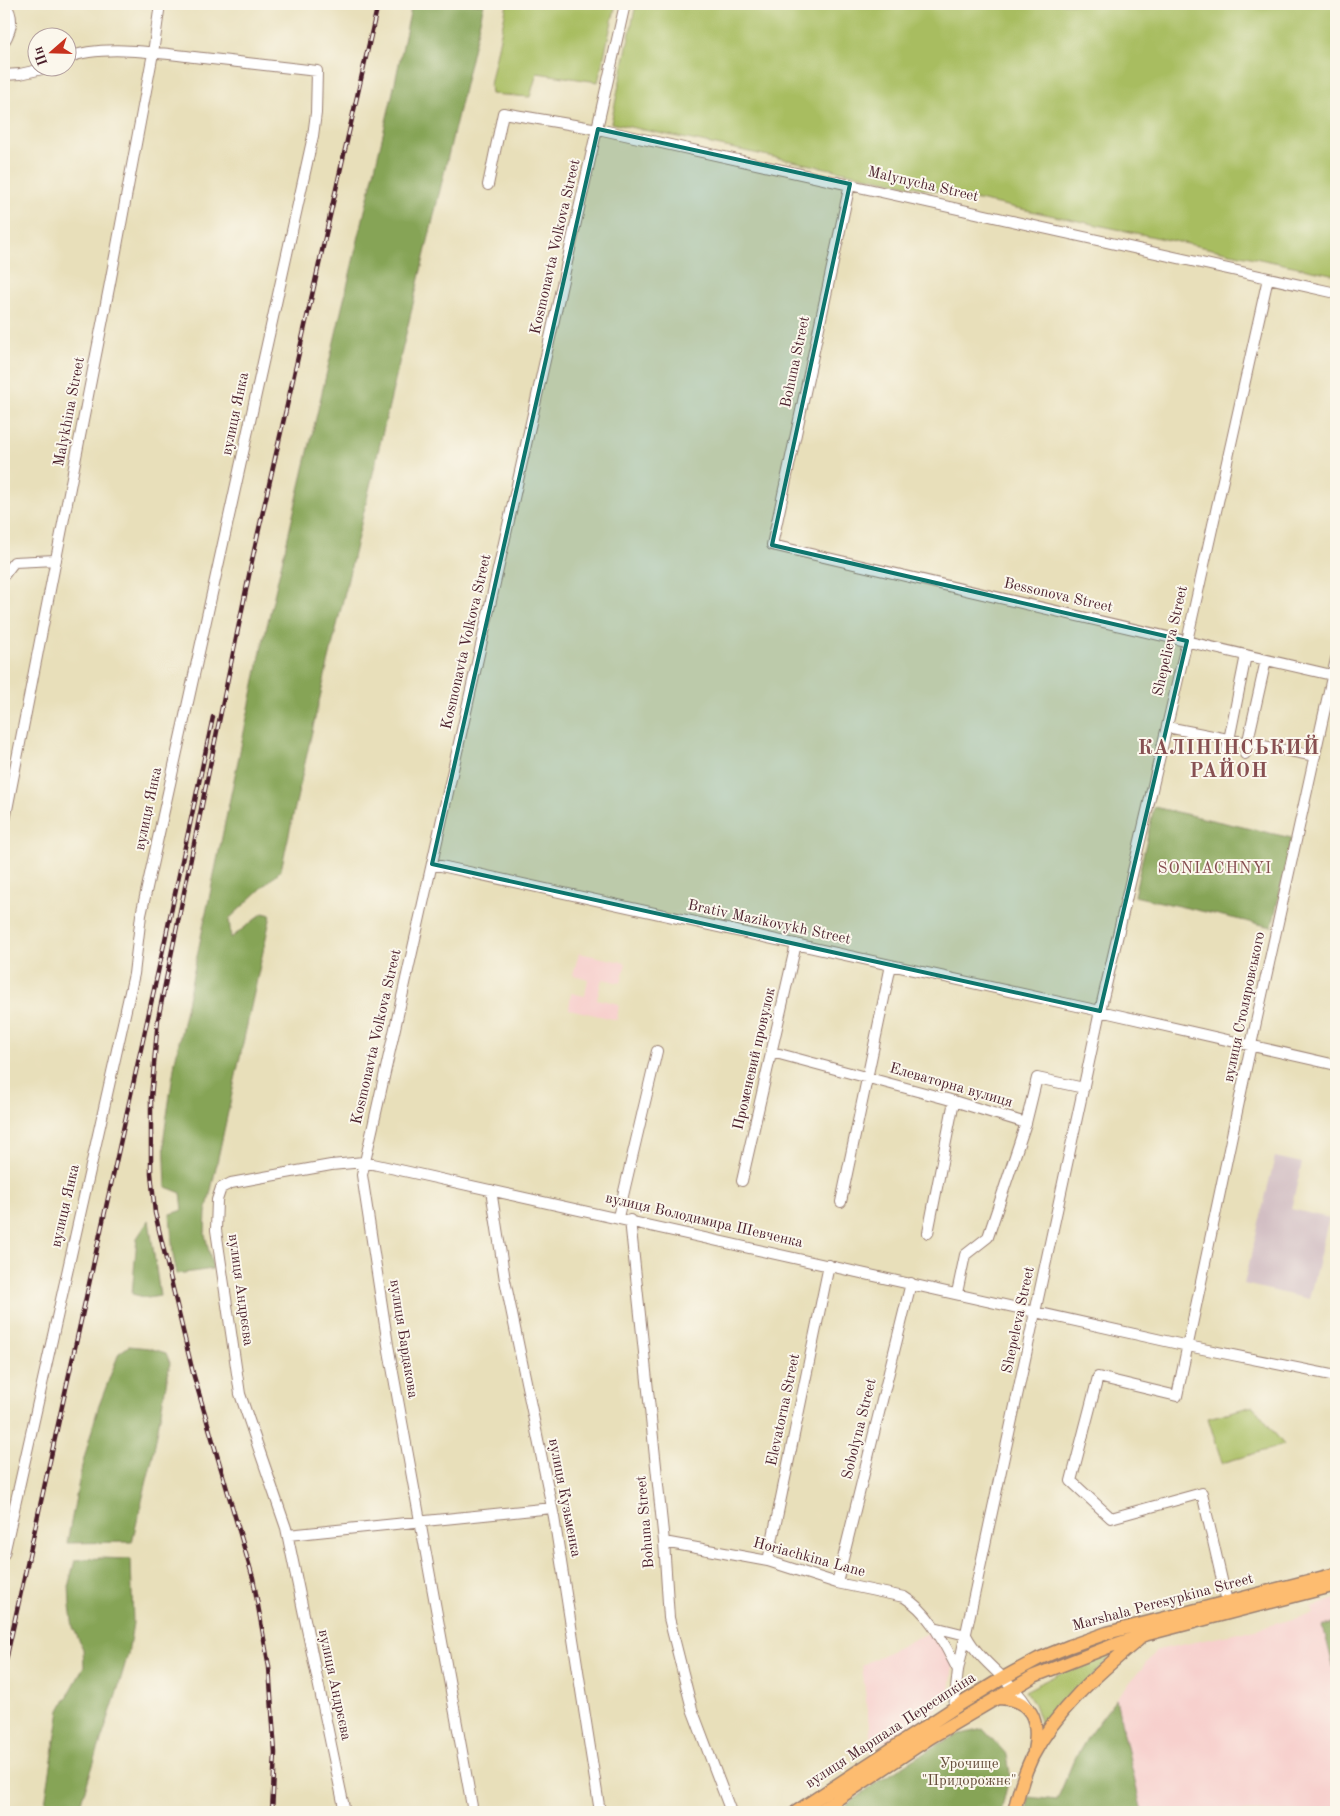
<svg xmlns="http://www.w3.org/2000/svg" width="1340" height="1816" font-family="'Old Standard TT',serif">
<rect width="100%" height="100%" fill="#fbf7ec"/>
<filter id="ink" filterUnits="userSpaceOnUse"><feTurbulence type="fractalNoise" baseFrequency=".02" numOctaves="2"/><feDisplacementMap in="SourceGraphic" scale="10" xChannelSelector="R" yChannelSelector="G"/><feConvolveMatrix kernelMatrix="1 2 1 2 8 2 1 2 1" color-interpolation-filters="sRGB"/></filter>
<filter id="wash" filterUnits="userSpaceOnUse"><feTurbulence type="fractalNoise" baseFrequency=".0096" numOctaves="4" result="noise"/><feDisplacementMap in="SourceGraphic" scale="20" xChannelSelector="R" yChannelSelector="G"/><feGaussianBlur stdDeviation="1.12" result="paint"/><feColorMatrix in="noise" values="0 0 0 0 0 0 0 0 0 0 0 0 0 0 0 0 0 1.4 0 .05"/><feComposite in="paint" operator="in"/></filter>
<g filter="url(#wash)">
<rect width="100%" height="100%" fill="#e8dfba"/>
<path fill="#f7d0cd" d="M579,953L626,963L621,983L602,979L597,999L619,1004L617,1020L569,1009L571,993L585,996L588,979L573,975Z
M1336,1599V1623L1323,1626L1336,1678V1812H1142L1116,1699L1157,1650L1243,1632L1313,1614L1311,1607Z
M929,1632L954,1656L949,1700L872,1751L862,1665Z"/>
<path fill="#d2bec3" d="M1275,1157L1302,1163L1291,1209L1329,1218L1309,1299L1244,1284Z"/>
<path fill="#a8bd61" stroke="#796e46" d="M507,4H616L598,82L537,73L530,97L491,94L490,85Z
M636,4H1336V275L611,123Z
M1253,1406L1284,1445L1222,1463L1208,1418Z
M1116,1651L1043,1730L1034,1704L1025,1691L1070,1668Z"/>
<path fill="#86a457" stroke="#686241" d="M412,4H484L313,727L281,870L229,919L231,938L263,913L271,915L206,1213L205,1234L213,1269L177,1274L173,1255L170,1214L183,1210L181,1193L166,1187L164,1136L175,1061L261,651L392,96Z
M1154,807L1292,838L1272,927L1134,896Z
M149,1220L160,1296L148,1298L132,1294L137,1238Z
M129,1346L149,1348L166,1353L170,1363L152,1460L132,1542L67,1543L82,1466L98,1408L119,1353Z
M99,1558L131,1559L133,1623L128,1654L117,1692L78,1811L45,1803L60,1710L84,1667L83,1649L73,1627L70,1606L69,1583L75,1560Z
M1336,1623V1678L1323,1626Z
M1116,1699L1142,1812H1026L1029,1797L1057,1800L1073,1762L1089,1735Z
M983,1729L1007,1755L1010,1774L1001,1812H835L844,1807L873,1785L937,1745L957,1735Z"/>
</g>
<g filter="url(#ink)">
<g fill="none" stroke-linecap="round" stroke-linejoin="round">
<g stroke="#997f72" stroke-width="12">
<path id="minor" d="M4,42C12,29 14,16 5,4
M4,75L20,74L47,68
M850,184L772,545L1336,676
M488,185L503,113L598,129L1336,293
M4,575L14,562L56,560
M1167,727L1315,756
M1227,750L1246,655
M1245,754L1266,660
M4,825L110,283L153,53L160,4
M432,864L1100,1011L1336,1065
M772,1052L947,1099L1026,1123
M742,1181L796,944
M491,1190L505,1280L554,1517L600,1812
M841,1202L891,965
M618,1217L657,1051
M630,1220L664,1542L669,1618L692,1709L731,1812
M928,1233L954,1101
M957,1293L965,1255L988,1237L1026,1123L1037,1078L1084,1088
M288,1535L552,1508
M664,1542L768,1561L837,1583L904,1597C931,1613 944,1644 958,1670
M4,1554L134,974L141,915L313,136L316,113L317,71C279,67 241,62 203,58C166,54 101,43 68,58
M768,1561L829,1265
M837,1583L911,1283
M1227,1602L1202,1493L1111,1518L1071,1481L1098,1377L1177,1396L1251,1045L1336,659
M934,1627L966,1635
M966,1635C981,1664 1011,1679 1028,1707
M954,1708L958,1670L1100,1011L1187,641L1268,278
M345,1812L286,1528L240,1394L216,1230L217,1200L221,1188L231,1183L331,1165L364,1162L1188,1346L1336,1376
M473,1812L388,1345L362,1175L625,4"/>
</g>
<g stroke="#997f72" stroke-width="15">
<path id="major" d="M996,1698C1032,1698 1040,1720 1034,1751
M796,1812L954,1708L1003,1678L1038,1659L1070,1646L1107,1633L1336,1574
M818,1812L931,1737L1034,1676L1111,1646L1144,1635L1336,1585
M1014,1812C1018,1794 1024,1774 1032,1757C1056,1710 1098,1673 1138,1640"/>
</g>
<use href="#minor" stroke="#fff" stroke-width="10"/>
<use href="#major" stroke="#fdbc6f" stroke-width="12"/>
<g stroke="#4a1f2b" stroke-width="4.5">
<path id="rail" d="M4,1669L165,940L213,717
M272,1812L275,1753L269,1667L253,1578L193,1373L155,1213L151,1173V1098L158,1019L254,551L378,4"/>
</g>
<use href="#rail" stroke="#fbf7ec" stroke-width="2.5" stroke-dasharray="8" stroke-linecap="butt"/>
</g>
</g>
<path fill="#0f766e" fill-opacity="0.2" stroke="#0f766e" stroke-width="4" stroke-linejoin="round" d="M598,129L850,184L772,545L1187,641L1100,1011L432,864Z"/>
<g text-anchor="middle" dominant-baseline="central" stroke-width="4" stroke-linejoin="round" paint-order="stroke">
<g font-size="15" fill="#4a1f2b" stroke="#fbf7ec">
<text transform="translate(923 185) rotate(13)">Malynycha Street</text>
<text transform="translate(556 247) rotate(-77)">Kosmonavta Volkova Street</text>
<text transform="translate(796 362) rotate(-78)">Bohuna Street</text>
<text transform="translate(70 412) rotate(-79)">Malykhina Street</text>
<text transform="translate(236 414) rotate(-78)">вулиця Янка</text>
<text transform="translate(1058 596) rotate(13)">Bessonova Street</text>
<text transform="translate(1171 641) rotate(-77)">Shepelieva Street</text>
<text transform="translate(467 642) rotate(-77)">Kosmonavta Volkova Street</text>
<text transform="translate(149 809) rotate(-78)">вулиця Янка</text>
<text transform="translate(769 923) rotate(12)">Brativ Mazikovykh Street</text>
<text transform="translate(1245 1007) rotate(-78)">вулиця Столяровського</text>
<text transform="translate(377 1037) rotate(-77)">Kosmonavta Volkova Street</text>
<text transform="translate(755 1059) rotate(-77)">Променевий провулок</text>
<text transform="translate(951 1086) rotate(16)">Елеваторна вулиця</text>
<text transform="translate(66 1206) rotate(-77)">вулиця Янка</text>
<text transform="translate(704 1221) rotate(13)">вулиця Володимира Шевченка</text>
<text transform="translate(240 1290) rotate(82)">вулиця Андрєєва</text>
<text transform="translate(1019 1320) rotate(-78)">Shepeleva Street</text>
<text transform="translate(403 1339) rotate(81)">вулиця Бардакова</text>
<text transform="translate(784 1410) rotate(-78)">Elevatorna Street</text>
<text transform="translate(860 1429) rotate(-76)">Sobolyna Street</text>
<text transform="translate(564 1498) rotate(79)">вулиця Кузьменка</text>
<text transform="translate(646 1522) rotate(-95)">Bohuna Street</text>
<text transform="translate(809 1558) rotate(15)">Horiachkina Lane</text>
<text transform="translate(1163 1603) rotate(-15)">Marshala Peresypkina Street</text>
<text transform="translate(334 1685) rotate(78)">вулиця Андрєєва</text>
<text transform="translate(891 1731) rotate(-33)">вулиця Маршала Пересипкіна</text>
</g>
<g font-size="15" fill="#664e3b" stroke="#fbf7ec">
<text x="969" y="1764">Урочище<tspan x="969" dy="17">"Придорожнє"</tspan></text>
</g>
<g font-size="16" letter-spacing="1" fill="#874f51" stroke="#fbf7ec">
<text x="1215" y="869">SONIACHNYI</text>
</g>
<g font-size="20" font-weight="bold" letter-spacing="1" fill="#874f51" stroke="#fbf7ec">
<text x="1229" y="749">КАЛІНІНСЬКИЙ<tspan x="1229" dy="23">РАЙОН</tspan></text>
</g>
</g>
<rect width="1340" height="1816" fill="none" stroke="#fbf7ec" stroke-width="20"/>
<g transform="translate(52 52) rotate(250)"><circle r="24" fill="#fbf7ec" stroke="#b4a19f"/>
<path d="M0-4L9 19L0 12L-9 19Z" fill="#c8321e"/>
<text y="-8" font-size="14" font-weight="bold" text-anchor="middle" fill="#4a1f2b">Пн</text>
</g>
</svg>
